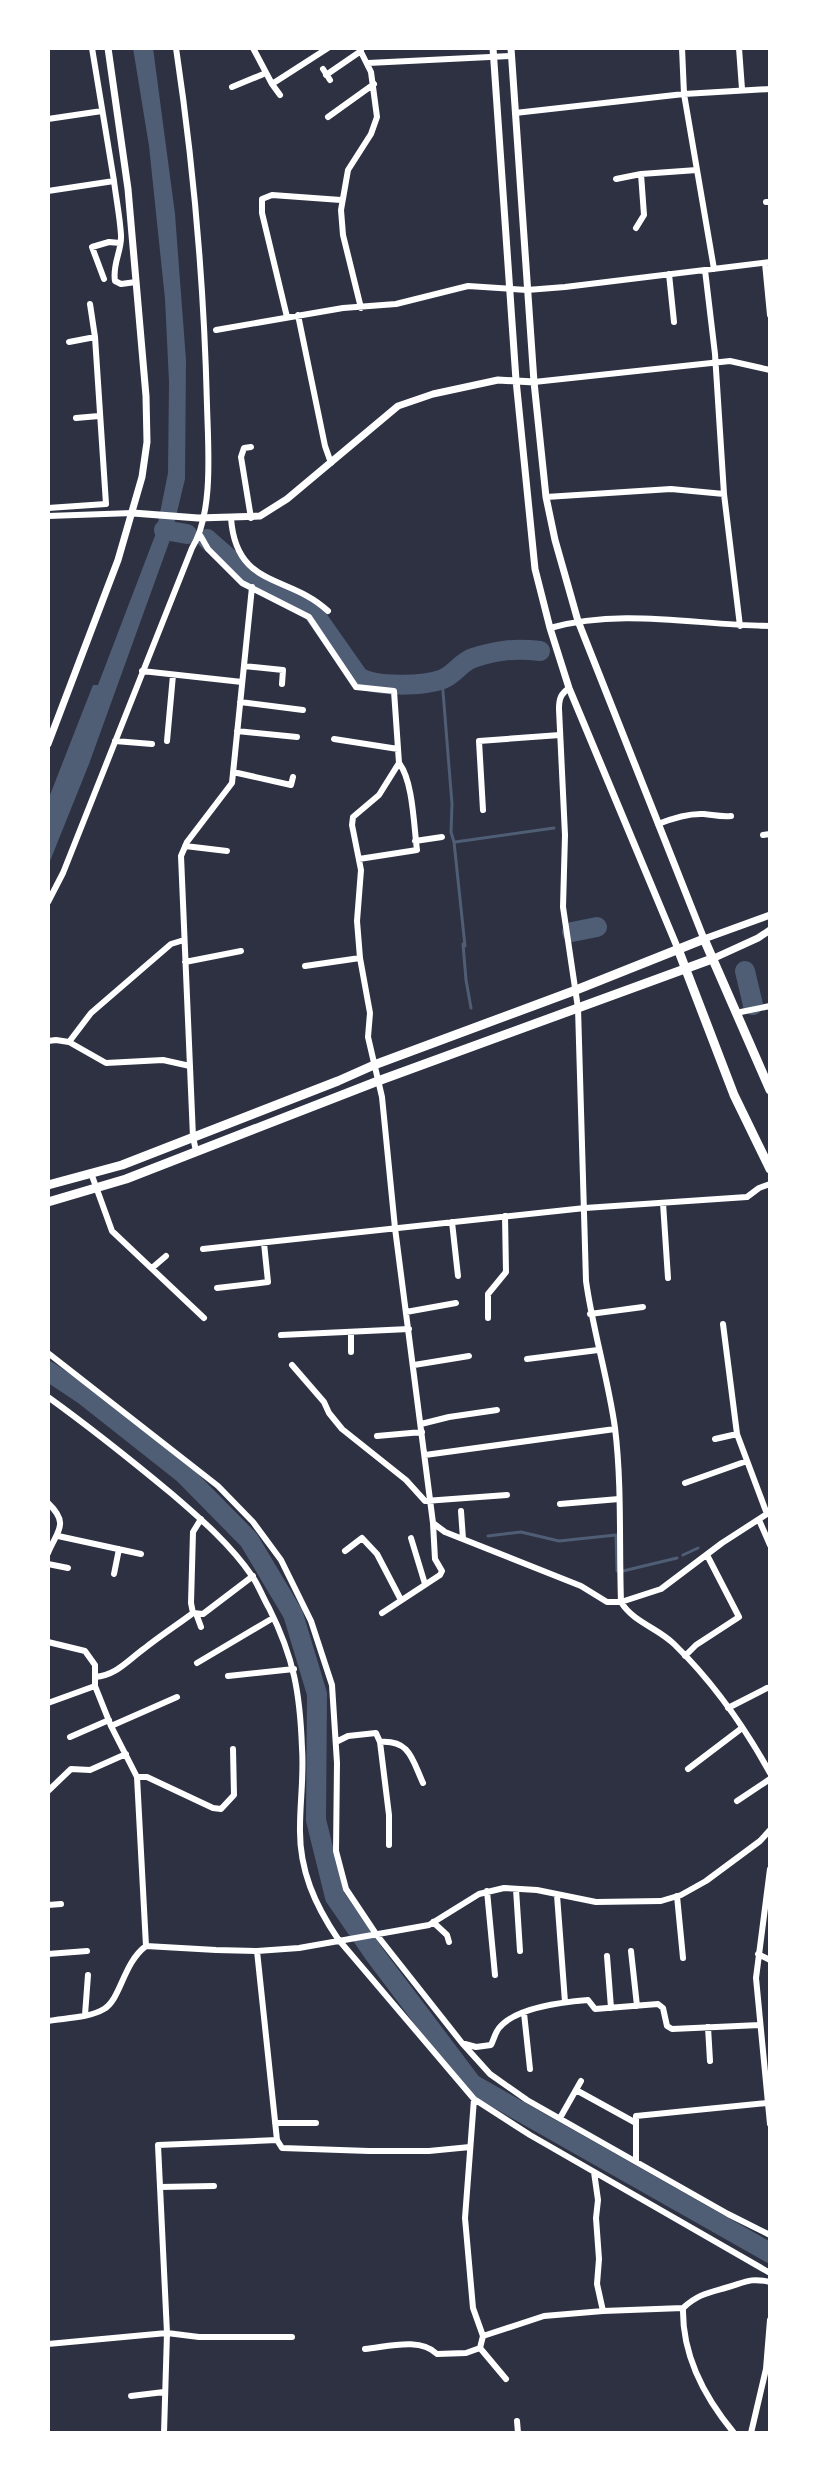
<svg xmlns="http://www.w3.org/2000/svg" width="818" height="2481" font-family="Figtree,sans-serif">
<rect width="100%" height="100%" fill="#2d3142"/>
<path fill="#4f5d75" d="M133,48H153L175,214L186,360L185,479L171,537L89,764L48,866V800L93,685H98L156,533L168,473L169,382L165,299L149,146Z"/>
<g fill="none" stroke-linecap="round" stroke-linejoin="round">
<path stroke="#4f5d75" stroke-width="3" d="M442,679L452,804L451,832L454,842L465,946
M455,842L554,828
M463,944L466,980L471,1008
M488,1536L521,1532L559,1541L616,1535L617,1571
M683,1555L698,1548
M623,1571L677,1558"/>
<path stroke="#4f5d75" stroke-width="20" d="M164,530L187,534
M207,539L248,575L311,609L358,676C373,688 425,686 443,679C455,674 461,662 473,658C497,650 516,648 540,651
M572,932L597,927
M745,971L753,1005
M48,1371L84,1395L184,1474L249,1540L293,1614L317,1694L316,1820L335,1897L375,1955L472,2084L770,2253"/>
<path stroke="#fff" stroke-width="6" d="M92,48L114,181
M253,48L272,84L328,48
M359,48L371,72L377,117L371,134L348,170L341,210L343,235L361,308
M682,48L684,94L714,269
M739,48L742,89
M368,63L511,56
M323,69L330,80
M326,75L361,51
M272,84L280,95
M232,87L266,73
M515,113L684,94L770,89
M328,117L374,84
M48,119L102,111
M616,179L641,174L697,170
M48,191L114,181C116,198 120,217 121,235C122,251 112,264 115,281L121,284L136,282
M766,202H770
M636,228L644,215L641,174
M765,263L770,315
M705,270L715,354L724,494L740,626
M669,274L674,322
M104,279L92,247L109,242L120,243
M298,315L325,446L331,463
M287,317L262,213V199L272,195L341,200
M216,330L343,308L396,304L468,286L527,290L565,287L770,262
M69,342L95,337
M534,382L730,361L770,370
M76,418L99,416
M251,447L244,448L241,457L251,518
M546,497L671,489L724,494
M48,508L106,504L95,337L90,304
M48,516L133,513
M231,518C236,589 289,574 328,611
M200,535L208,549L242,583L309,617L356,687L394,691L399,763L379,795L353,817L352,825L361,870L357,921L360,958L370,1013L368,1037L382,1097L395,1228L433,1523L445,1532L581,1586L607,1602H621L661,1589L722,1543L770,1512
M550,628C623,608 695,625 770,626
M244,666L283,670L282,684
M142,671L242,682
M569,688C561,694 559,698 559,709L565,835L563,907L578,1008L586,1281C593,1331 608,1378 615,1428C622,1485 619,1544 621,1602C633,1622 658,1628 674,1644C713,1682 744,1726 770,1773
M240,702L303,710
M237,731L297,737
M334,739L398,749
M115,741L152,744
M167,741L173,675
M233,772L291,785L293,777
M483,810L479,741L560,735
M658,824C673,818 688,813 704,814C714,815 721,817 731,816
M763,835L770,834
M415,841L442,837
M185,846L227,851
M359,859L417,850C414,828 413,780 399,763
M48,902L63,873L192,548C214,513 208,446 207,405C204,284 194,168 176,48
M185,962L241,951
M305,966L360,958
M736,1013L770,1006
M48,1041L56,1040L69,1042L106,1063L163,1060L190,1066
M69,1042L91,1013L171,944L184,940
M196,1151L193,1137L181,856L187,842L232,783L252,587
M91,1173L112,1231L204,1318
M663,1203L668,1278
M452,1222L458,1276
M203,1249L585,1208L747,1197L759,1188L770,1184
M152,1268L166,1256
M217,1288L268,1282L264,1243
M406,1312L456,1303
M590,1314L643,1307
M488,1318V1294L506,1272L505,1216
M723,1324L737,1434L767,1514
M351,1332V1352
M281,1335L409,1329
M48,1353L218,1486L253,1522L281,1560L311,1621L332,1685L337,1763L336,1851L346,1889L376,1934L462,2043L490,2074L527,2100L728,2214L770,2235
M527,1359L598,1350
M292,1365L324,1402L329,1413L342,1429L406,1480L425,1501L507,1495
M414,1365L469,1356
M48,1397C91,1428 131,1460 172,1494C200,1518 231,1545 252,1576C259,1586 263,1598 269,1608C294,1658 300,1693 302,1748C304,1775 300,1801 300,1827C299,1870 315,1905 338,1939L474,2099L530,2135L770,2273
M421,1424L449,1417L497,1410
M377,1436L422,1432
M715,1439L737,1434
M425,1455L615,1429
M685,1483L747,1461
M48,1503C70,1524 57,1531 48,1553
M560,1504L619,1499
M461,1511L463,1539
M759,1520L770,1545
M58,1536L141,1554
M411,1538L425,1584
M345,1551L362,1538L377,1554L401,1600
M48,1564L68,1568
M114,1574L119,1549
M193,1613L203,1614L253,1576
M382,1613L440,1575L442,1571L435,1559L433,1523
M197,1616L201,1627
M48,1642L85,1651L95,1665V1686L111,1726L137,1777L146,1946
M685,1656L696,1645L739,1617L707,1555
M197,1663L273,1618
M228,1676L294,1669
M95,1677C117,1675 128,1660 145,1648C160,1636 177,1625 193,1613L191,1603L193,1532L201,1519
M48,1703L95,1686
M728,1708L767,1688
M111,1726L177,1697
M70,1737L109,1720
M336,1742L348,1736L376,1733L380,1742L389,1815V1845
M380,1742C410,1740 412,1759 423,1783
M688,1769L742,1728
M137,1777H147L213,1808L221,1809L234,1795L233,1749
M48,1791L71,1769L90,1770L126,1754
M737,1801L770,1779
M770,1869L756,1978L770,2124
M516,1889L520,1951
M487,1891L495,1975
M557,1895L565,2002
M677,1896L683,1958
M48,1905L61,1904
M433,1922L447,1935L449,1942
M631,1951L637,2006
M48,1954L87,1951
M758,1954L770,1960
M607,1956L611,2008
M524,2013L530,2069
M85,2015L88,1975
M48,2021C65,2018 89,2018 104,2009C121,1999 123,1963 146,1946L216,1950L257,1951L299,1948L429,1925L479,1894L504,1888L537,1890L596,1902L661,1901L681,1895L706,1881L760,1841L770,1830
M708,2027L710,2061
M465,2044L476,2047L491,2045C494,2039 495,2033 499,2028C516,2007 563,2002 588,2000L595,2009L658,2004L663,2008L667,2026L672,2029L760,2025
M576,2090L636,2123
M474,2099L465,2218L473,2308L483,2336
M560,2118L581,2081
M275,2123H316
M277,2140L282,2148L369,2151H429L470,2147
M636,2161V2116L767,2103
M594,2172L598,2200L596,2218L599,2259L597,2284L603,2311
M160,2187L214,2186
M48,2344L167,2333L199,2337H292
M480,2348L506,2379
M365,2349C387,2347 420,2337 437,2354L466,2353L480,2348L483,2336L544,2316L603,2311L683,2308
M131,2396L164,2392
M517,2421L518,2433
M164,2433L167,2333L158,2145L277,2140L257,1951
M734,2433C705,2398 682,2355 683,2308C697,2295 707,2293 725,2288C744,2283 749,2277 770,2282
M751,2433L766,2369L770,2320"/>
<path stroke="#fff" stroke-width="7" d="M493,48L516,380L535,569L550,628L569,688L678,949
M511,48L534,382L546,497L555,540L578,621L704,939L770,915
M133,513L198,518L260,516L287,499L398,406L433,394L498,380L534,382
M48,744L118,560L142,477L147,442L146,396L128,189L108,48
M712,959L758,938L770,930"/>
<path stroke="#fff" stroke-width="9" d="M678,949L734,1095L770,1169
M48,1185L122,1165L338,1081L374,1065L576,990L704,939L770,1090
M48,1202L126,1179L378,1081L712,959"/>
</g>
<rect width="818" height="2481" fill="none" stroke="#ffffff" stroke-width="100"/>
</svg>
